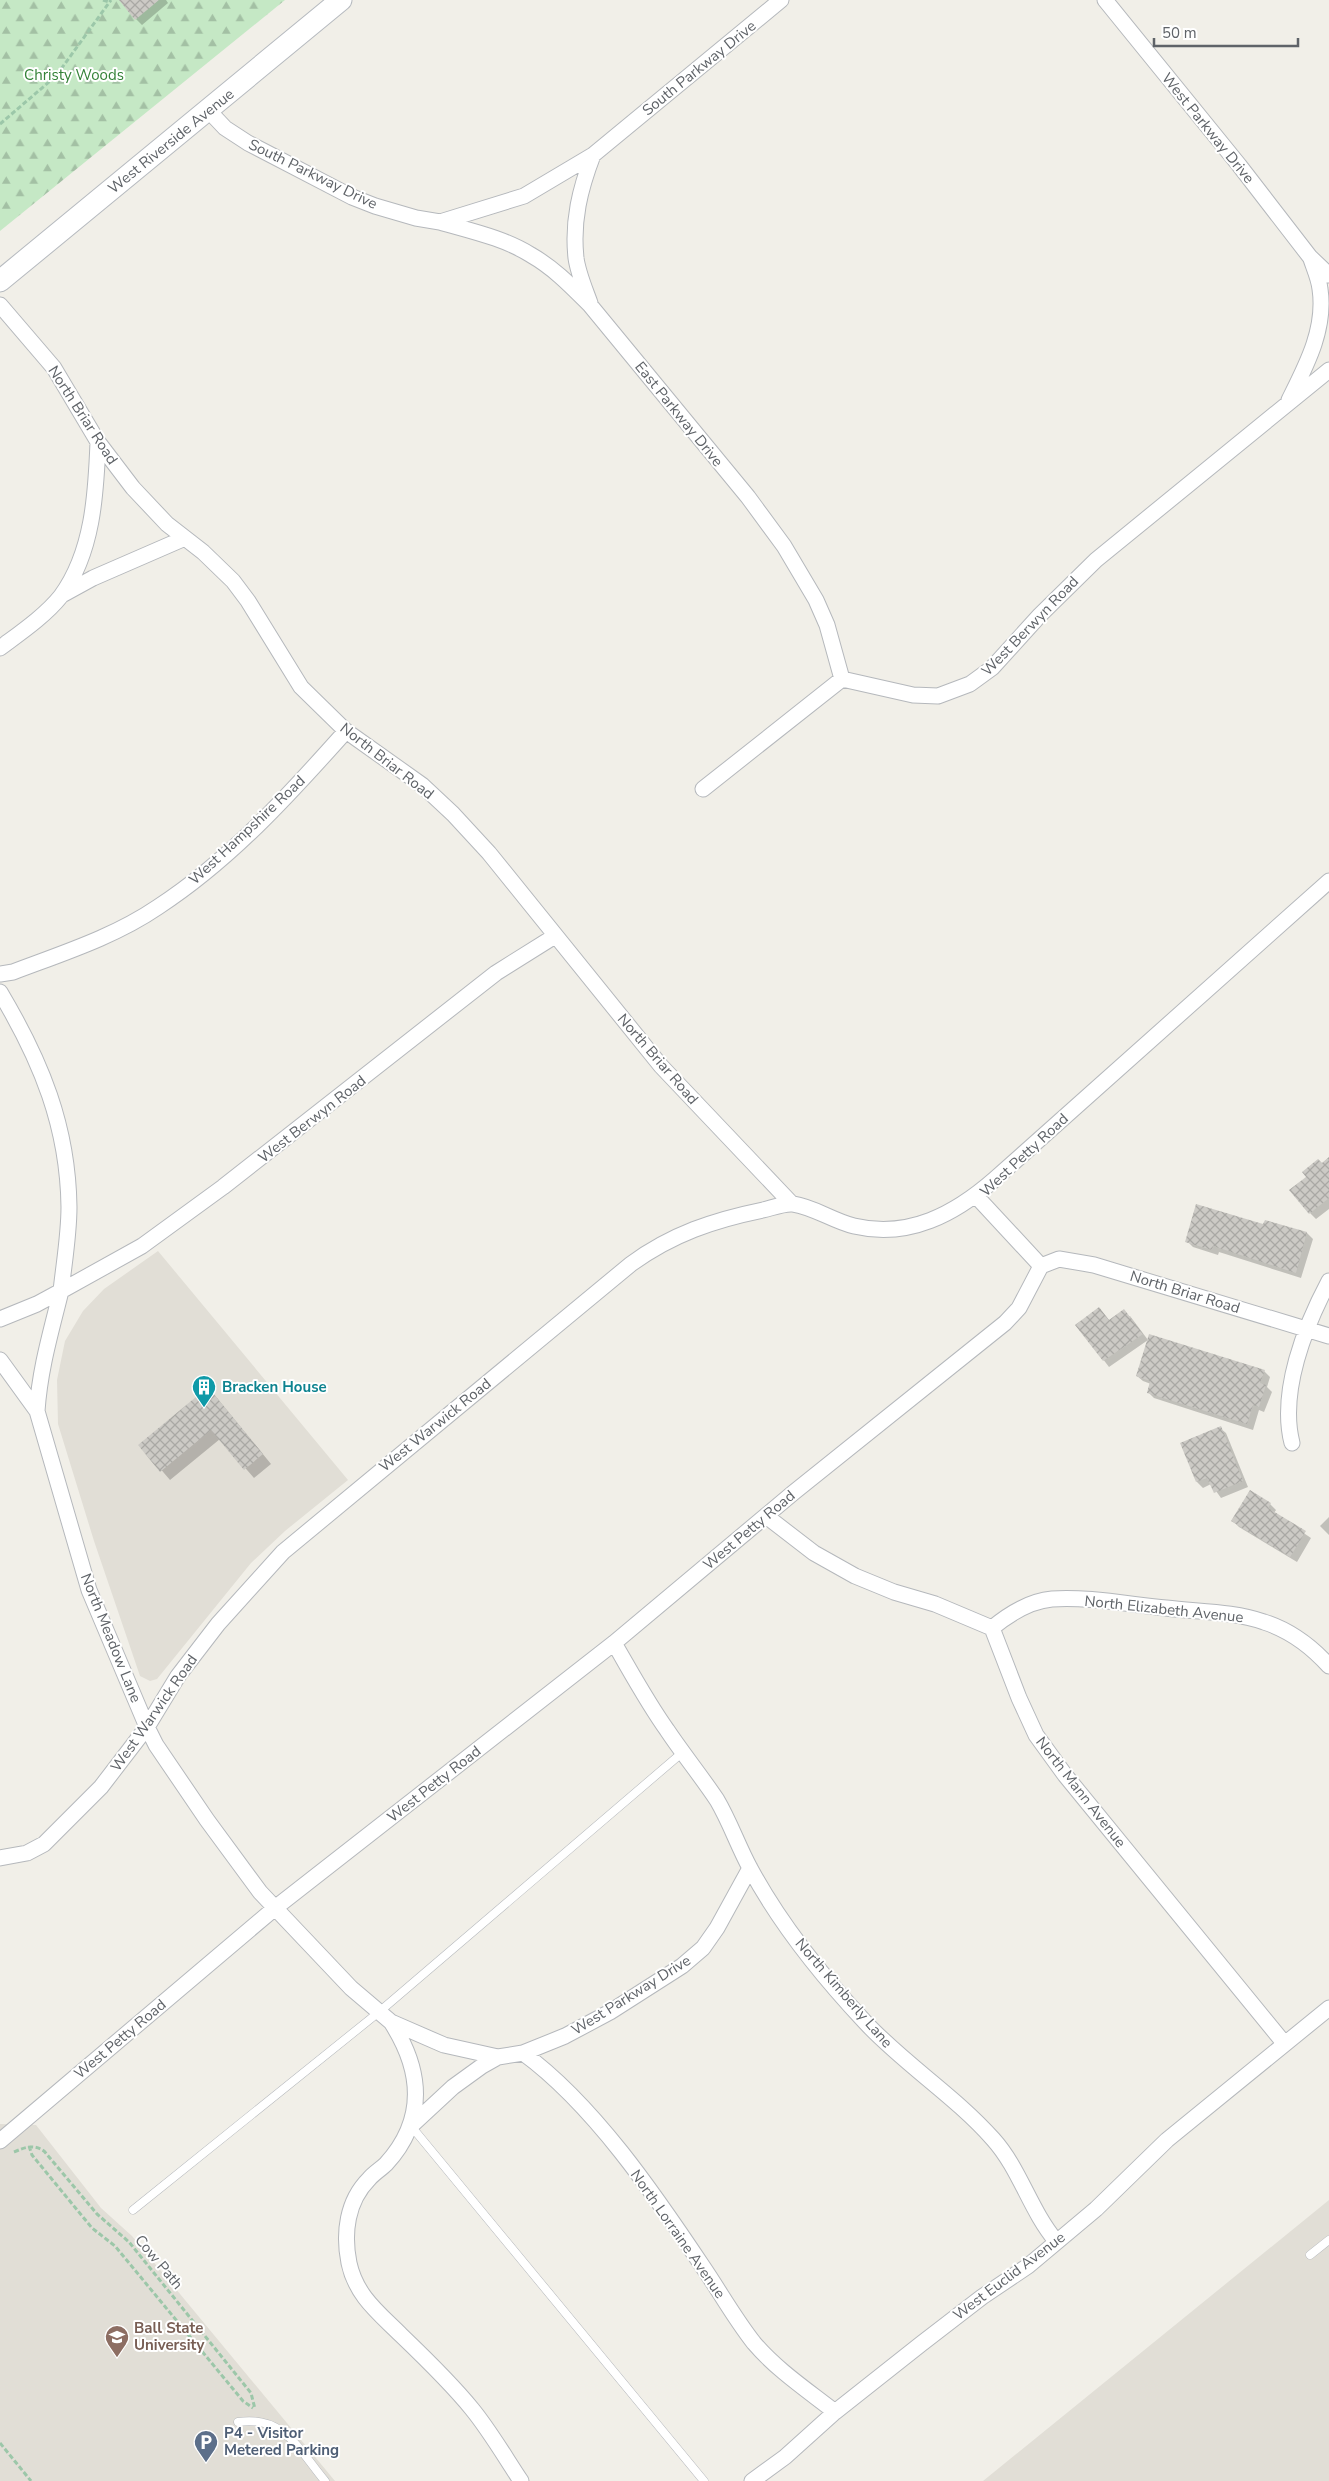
<svg xmlns="http://www.w3.org/2000/svg" width="1329" height="2481" font-family="'Nunito Sans',sans-serif">
<defs>
<pattern id="forest-firs" width="22" height="20" patternUnits="userSpaceOnUse" patternTransform="scale(1.25)"><rect width="22" height="20" fill="#c5e8c5"/><path d="M5 1l3.5 6h-7zM16 11l3.5 6h-7z" fill="#a3c0a4"/></pattern>
<pattern id="building-cross-hatch" width="8" height="8" patternUnits="userSpaceOnUse" patternTransform="scale(1.25)"><rect width="8" height="8" fill="#cccac5"/><path d="M0 0l8 8M0 8l8-8" fill="none" stroke="#a9a8a4"/></pattern>
</defs>
<rect width="100%" height="100%" fill="#f1efe8"/>
<path fill="#e1ded6" d="M158,1251L348,1480L285,1531L251,1563L157,1679L150,1681L140,1676L94,1541L58,1424L57,1380L65,1341L83,1311L104,1289Z
M0,2124L36,2125L101,2208L132,2236L335,2481H0Z
M1329,2200V2481H983Z"/>
<path fill="url(#forest-firs)" d="M0,0H285L0,231Z"/>
<path fill="#0003" d="M129,0H166L168,3L142,25L136,19Z
M1329,1157V1209L1316,1219L1310,1213L1307,1177Z
M1265,1222L1307,1233L1313,1239L1301,1278L1219,1252L1218,1255L1193,1247L1187,1241L1264,1226Z
M1099,1309L1110,1321L1130,1316L1148,1340L1109,1367L1077,1325Z
M1264,1371L1270,1377L1267,1387L1272,1392L1264,1412L1259,1410L1253,1430L1154,1398L1148,1392L1151,1384L1143,1381L1137,1376Z
M217,1398L271,1464L254,1478L220,1439L170,1480L140,1445Z
M1220,1428L1226,1433L1248,1487L1221,1498L1211,1484L1203,1488L1197,1482L1182,1443Z
M1270,1504L1276,1510L1274,1513L1311,1538L1297,1562L1239,1527L1233,1521Z
M1329,1517V1535L1320,1526Z"/>
<path fill="url(#building-cross-hatch)" d="M119,0H159L135,20Z
M1329,1157V1198L1309,1214L1289,1190L1306,1177L1302,1172L1318,1159L1322,1163Z
M1196,1204L1263,1224L1265,1220L1307,1232L1296,1273L1213,1246L1212,1250L1185,1242Z
M1099,1307L1109,1320L1124,1309L1143,1334L1103,1361L1075,1325Z
M1149,1334L1265,1370L1260,1383L1266,1385L1259,1407L1253,1405L1247,1424L1147,1393L1150,1381L1136,1376Z
M208,1387L263,1454L244,1470L211,1430L160,1472L138,1445Z
M1221,1426L1243,1481L1214,1493L1207,1478L1196,1482L1180,1443Z
M1250,1490L1271,1503L1268,1508L1306,1531L1290,1557L1231,1521Z"/>
<g fill="none" stroke-linecap="round" stroke-linejoin="round">
<g stroke="#b5b8bc" stroke-width="9">
<path id="lane" d="M411,2126L704,2481
M133,2210L379,2012L683,1752
M1310,2255L1329,2240
M238,2422C284,2415 299,2450 325,2481"/>
</g>
<g stroke="#b5b8bc" stroke-width="17">
<path id="street" d="M1105,0L1239,165L1310,257L1329,275
M208,110L225,128L248,143L352,197L375,206L416,218L440,222L524,196L593,155L781,0
M440,222C471,231 504,238 531,255C554,268 572,287 590,305L748,497L784,546L816,600L827,625L842,679
M590,303C585,289 578,273 576,258C572,221 580,189 593,155
M0,305L54,368L98,442L133,488L167,524L203,552L233,581L248,601L301,687L346,731L422,785L453,814L489,853L661,1066L792,1204
M1289,400C1306,366 1326,329 1320,289C1319,279 1314,268 1311,259
M62,595L93,578L185,538
M0,648C20,633 45,616 61,596C93,552 96,494 98,442
M703,789L842,679L913,695L938,696L970,684L992,668L1040,615L1096,560L1329,370
M0,974L13,972C63,953 114,937 158,907C230,860 289,795 346,731
M0,992C41,1061 68,1126 69,1207C69,1235 64,1263 61,1291L37,1304L0,1319
M976,1196L1041,1266
M1041,1266L1059,1259L1094,1265L1329,1336
M0,1360L37,1411L89,1590L147,1727L156,1745L207,1820L260,1892L351,1988L391,2022L444,2045L498,2057
M37,1411C40,1368 51,1332 61,1291L142,1246L223,1187L496,973L555,936
M1292,1443C1279,1392 1305,1326 1329,1281
M766,1516L814,1553L855,1576L894,1592L935,1604L992,1628L1019,1698L1036,1735L1065,1775L1284,2043
M992,1628C1009,1614 1029,1601 1052,1599C1085,1596 1133,1605 1166,1608C1198,1612 1233,1611 1264,1622C1289,1630 1311,1646 1329,1666
M614,1643C631,1672 647,1702 667,1730C683,1754 701,1776 717,1800C730,1822 738,1846 750,1868C780,1924 822,1976 865,2022C904,2064 955,2096 993,2139C1020,2169 1030,2210 1056,2241
M0,1858L27,1853L44,1844L101,1787L147,1727L178,1676L218,1624L283,1552L631,1264C672,1234 714,1220 763,1210C772,1208 784,1203 793,1204C814,1207 833,1221 854,1226C909,1239 955,1214 995,1179L1329,881
M391,2022C422,2070 427,2119 386,2164C381,2169 374,2173 369,2179C347,2201 343,2233 349,2263C356,2296 379,2313 401,2335C425,2358 451,2383 472,2409C490,2431 505,2457 521,2481
M523,2053C593,2104 655,2195 703,2267C720,2292 735,2319 754,2343C777,2370 807,2390 835,2412
M412,2125L453,2087L482,2066L498,2057L523,2053L565,2036L610,2012L682,1966L703,1948L717,1928L750,1868
M0,2141L275,1908L614,1643L793,1493L1005,1323L1019,1308L1041,1266
M752,2481L785,2457L835,2412L921,2344L982,2297L1028,2266L1096,2209L1167,2140L1329,2008"/>
</g>
<g stroke="#b6babf" stroke-width="23">
<path id="secondary" d="M0,281L341,0"/>
</g>
<path stroke="#9cc7a9" stroke-width="3" stroke-dasharray="5 2.5" stroke-linecap="butt" d="M103,0L109,2
M0,124L56,76L111,0
M29,2146L32,2155L92,2228L115,2246L243,2401L253,2408
M14,2152C26,2147 33,2144 44,2151L97,2214L129,2242L251,2393L255,2409
M0,2443L31,2481"/>
<use href="#lane" stroke="#fff" stroke-width="8"/>
<use href="#street" stroke="#fff" stroke-width="15"/>
<use href="#secondary" stroke="#fff" stroke-width="21"/>
</g>
<defs>
<g id="building-pin" transform="scale(1.25)"><path d="M0 17L-7.5 6A9.5 9.5 0 1 1 7.5 6Z" fill="#0f9aa8" stroke="#fff"/><path d="M-4-6H4V6H1V3H-1V6H-4ZM-2.5-4.3h1.7v1.8h-1.7ZM.8-4.3h1.7v1.8H.8ZM-2.5-1h1.7V.8h-1.7ZM.8-1h1.7V.8H.8Z" fill="#fff"/></g>
<g id="university-pin" transform="scale(1.25)"><path d="M0 17L-7.5 6A9.5 9.5 0 1 1 7.5 6Z" fill="#8d6e63" stroke="#fff"/><path d="M0-5L7-2L0 1L-7-2ZM-4 1L0 2.5L4 1V4Q0 6-4 4Z" fill="#fff"/></g>
<g id="parking-pin" transform="scale(1.25)"><path d="M0 17L-7.5 6A9.5 9.5 0 1 1 7.5 6Z" fill="#5c6f8a" stroke="#fff"/><path d="M-3.5-5.5H1a3.5 3.5 0 0 1 0 7H-1V5.5H-3.5ZM-1-3.4V-.6H.8a1.4 1.4 0 0 0 0-2.8Z" fill="#fff"/></g>
</defs>
<g fill-rule="evenodd">
<use href="#building-pin" x="204" y="1387"/>
<use href="#university-pin" x="117" y="2337"/>
<use href="#parking-pin" x="206" y="2442"/>
</g>
<g text-anchor="middle" dominant-baseline="central" stroke-width="4" stroke-linejoin="round" paint-order="stroke">
<g font-size="15" fill="#5f6368" stroke="#fff">
<text transform="translate(699 68) rotate(-39)">South Parkway Drive</text>
<text transform="translate(1208 128) rotate(51)">West Parkway Drive</text>
<text transform="translate(171 141) rotate(-39)">West Riverside Avenue</text>
<text transform="translate(313 174) rotate(26)">South Parkway Drive</text>
<text transform="translate(679 414) rotate(51)">East Parkway Drive</text>
<text transform="translate(83 415) rotate(57)">North Briar Road</text>
<text transform="translate(1030 626) rotate(-46)">West Berwyn Road</text>
<text transform="translate(387 761) rotate(38)">North Briar Road</text>
<text transform="translate(247 830) rotate(-43)">West Hampshire Road</text>
<text transform="translate(658 1059) rotate(49)">North Briar Road</text>
<text transform="translate(312 1119) rotate(-38)">West Berwyn Road</text>
<text transform="translate(1024 1155) rotate(-43)">West Petty Road</text>
<text transform="translate(1185 1292) rotate(17)">North Briar Road</text>
<text transform="translate(435 1425) rotate(-39)">West Warwick Road</text>
<text transform="translate(749 1530) rotate(-40)">West Petty Road</text>
<text transform="translate(1164 1609) rotate(6)">North Elizabeth Avenue</text>
<text transform="translate(111 1638) rotate(68)">North Meadow Lane</text>
<text transform="translate(154 1713) rotate(-55)">West Warwick Road</text>
<text transform="translate(434 1784) rotate(-38)">West Petty Road</text>
<text transform="translate(1081 1792) rotate(52)">North Mann Avenue</text>
<text transform="translate(844 1993) rotate(49)">North Kimberly Lane</text>
<text transform="translate(631 1995) rotate(-32)">West Parkway Drive</text>
<text transform="translate(120 2039) rotate(-40)">West Petty Road</text>
<text transform="translate(678 2234) rotate(55)">North Lorraine Avenue</text>
<text transform="translate(159 2262) rotate(50)">Cow Path</text>
<text transform="translate(1009 2276) rotate(-37)">West Euclid Avenue</text>
</g>
<g font-size="15" fill="#348238" stroke="#fff">
<text x="74" y="75">Christy Woods</text>
</g>
<g font-size="15" font-weight="bold" fill="#0d838f" stroke="#fff" text-anchor="start">
<text x="222" y="1387">Bracken House</text>
</g>
<g font-size="15" font-weight="bold" fill="#785e54" stroke="#fff" text-anchor="start">
<text x="134" y="2328">Ball State<tspan x="134" dy="17">University</tspan></text>
</g>
<g font-size="15" font-weight="bold" fill="#4e5e75" stroke="#fff" text-anchor="start">
<text x="224" y="2433">P4 - Visitor<tspan x="224" dy="17">Metered Parking</tspan></text>
</g>
</g>
<path d="M1154 38v8h144v-8" fill="none" stroke="#5f6368" stroke-width="2.5"/>
<text x="1162" y="38" font-size="15" fill="#5f6368" stroke="#ffffff" stroke-width="4" paint-order="stroke">50 m</text>
</svg>
